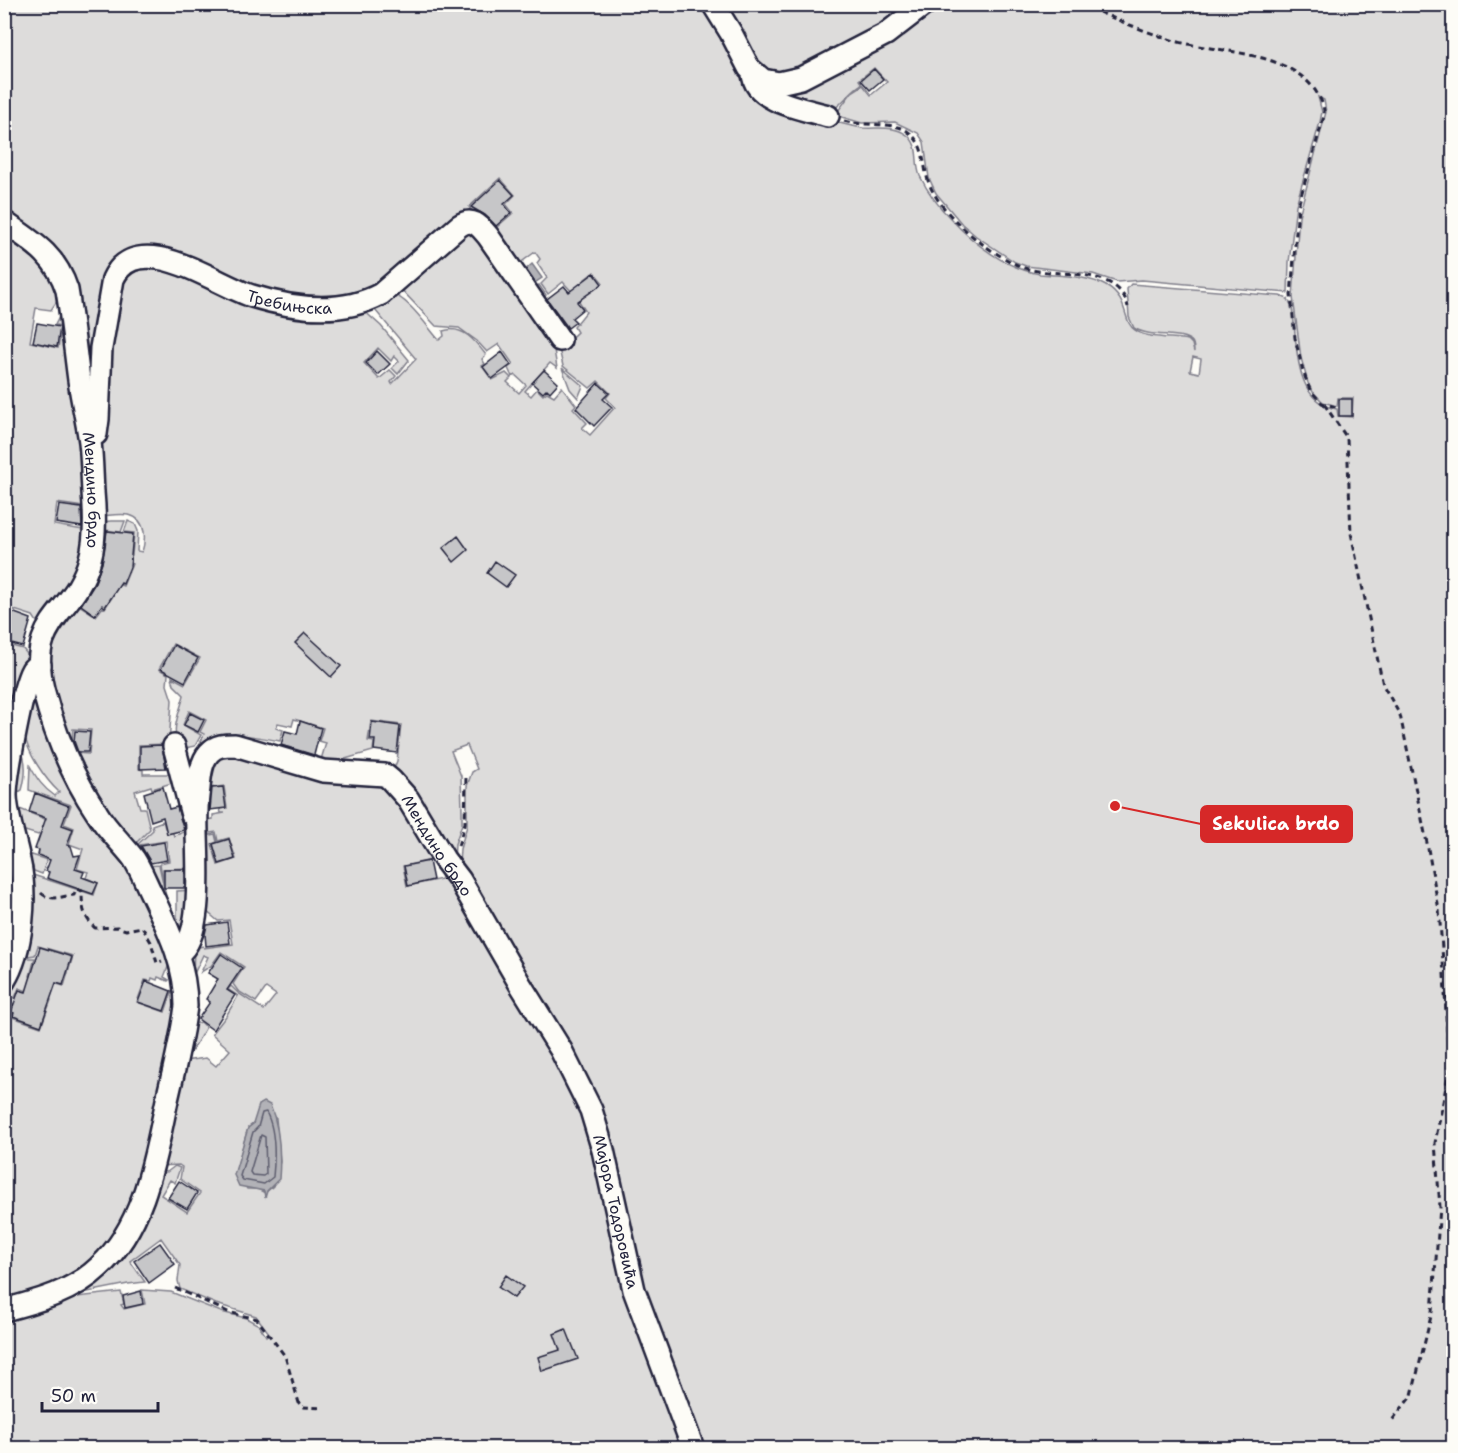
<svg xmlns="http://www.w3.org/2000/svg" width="1458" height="1453" font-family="'Shantell Sans',sans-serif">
<rect width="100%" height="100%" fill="#fdfcf7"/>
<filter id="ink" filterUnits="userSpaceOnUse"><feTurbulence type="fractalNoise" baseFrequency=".0167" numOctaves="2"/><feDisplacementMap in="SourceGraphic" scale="12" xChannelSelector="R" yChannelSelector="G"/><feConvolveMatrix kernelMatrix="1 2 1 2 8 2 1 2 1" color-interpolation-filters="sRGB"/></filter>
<g filter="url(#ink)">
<path fill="#dddcdb" stroke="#807f8b" stroke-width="1.5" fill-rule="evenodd" d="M5,5H708C715,14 722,24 728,34C739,52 746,86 763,98C776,106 847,126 863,128C878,129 894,125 907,135C921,146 914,162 920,176C928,193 939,207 952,220C974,244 1007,269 1040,274C1061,276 1087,275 1106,286C1130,300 1122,322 1135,330C1146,339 1174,337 1188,340L1192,344L1194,352C1194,347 1194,341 1188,339C1176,332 1150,338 1134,328L1129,317L1127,289L1131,284L1280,296L1288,299L1292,307C1298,341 1292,402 1337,409L1338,416L1352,417L1353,398H1338L1337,406L1323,402L1313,392L1308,383L1301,358L1293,297L1299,216L1326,112L1324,100L1318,97L1322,112L1320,122L1296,205L1289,262L1288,293L1142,280L1117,282L1093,274L1026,266L1015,262L976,236L962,224L936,193L929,178L924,142L918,133L895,122L862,123L835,115L852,92L863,85L871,95L887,82L874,68L859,80L862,84C849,91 842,106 828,113C810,110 764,97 757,80L765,84L780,86L801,81L897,30L930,5H1453V1448H697L637,1288L616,1203L603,1137L594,1110L559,1040L497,941L469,889L459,865L460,849L467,826V786L472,772L477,769L467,745L451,751L461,776L462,811V824L455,844L454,864L447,857C436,838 404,777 384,772C370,768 353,769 338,768H370L392,773L397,761L401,725L371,721L368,741L374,742L373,751L321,766L234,742C246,738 265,743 277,747V750L320,763L326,743L319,741L323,728L294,719L292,726L278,723L276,728L283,730L280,741C234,732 206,727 196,782C191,766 198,749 204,734L200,732L206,720L189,711L183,725L201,735L195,746L185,748L179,746C170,729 180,712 184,695L174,685L172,677L185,684L200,658L173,644L159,669L168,674L167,685L172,700L169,744L139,745V769L143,770V774H170L171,777L176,780L175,782L152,789L151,786L135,791L140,808H145L150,829L133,846C108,818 88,788 73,753L89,754L91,730L73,729L72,742L69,741C55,706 33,660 57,624C62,616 70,610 76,603L96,616L103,607L105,608L113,596L93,582L86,589L93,574L123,586L132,564L104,554L100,564L97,563L100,551L132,555L134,533L124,532L128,521L135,524L138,531L137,551L142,552C144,546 145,539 144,532C140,510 120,514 103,516L101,513L96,441C108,416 102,387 104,360C105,348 107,336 109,324C111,306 111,276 129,266C161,250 196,279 223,290C256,304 295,310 330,311C341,311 352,308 362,309L381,326L409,360L398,374L392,368L399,361L394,356L391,361L378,348L364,363L379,379L390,370L396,376L391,382L392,384L416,359L370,304C376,300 383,293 391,294C408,297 428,328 439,340L444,336L443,331C462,324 476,342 486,355L482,359L485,364L482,366L492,380L506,373L511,378L507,382L519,393L526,385L515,375L512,377L508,368L513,364L499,344L487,352L477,341L459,328L436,326L398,286L465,226H474L481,231L544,323L554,350L557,368L550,363L525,391L531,396L537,389L543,395L547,392L554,396L562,387L576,405L573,408L587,423L582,428L590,435L615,407L606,398L610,393L598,381L590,388L563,366L559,349L577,332L574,327L586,312L577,298L590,286L594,290L603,283L594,272L585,279L589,283L575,295L563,282L548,294L541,284L547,278L537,263L540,259L535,252L519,264L518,270L531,288L539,285L546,295L541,303L560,327L558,328L490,233L513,213L506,204L515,195L500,178L469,207L473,212L457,222L394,279C383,279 373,292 363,298C348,306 330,305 314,304C295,302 273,299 255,294C219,283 127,214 108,281C97,325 100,369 92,413L74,288C60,247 38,237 5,213ZM1193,357L1201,359L1199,373L1190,371Z
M716,5H900L897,20L812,69L768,78Z
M4,231L46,263L61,295L51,310L36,308L30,342L58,348L62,326L55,325L63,309L78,413L84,507L57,503L54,525L83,530L85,532L82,564L47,614L37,622L33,616L5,607Z
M562,368L583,386L578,398L570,389Z
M111,521H125L121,532L105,530L103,522Z
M4,644L23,649L27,654L23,677L13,705L5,703Z
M32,691L129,864L172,957L164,977L169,980L168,981L158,977L157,980L152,978L151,981L145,980L137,1002L165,1012L177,977L180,985L148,1160L130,1212L90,1270L5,1305V998L9,999L8,1002L13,1004L10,1013L13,1014L12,1017L41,1027L51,1000L19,988L15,998L5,995V990L23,958H35L30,976L64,986L73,956L38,946L35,955L28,956L29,946L22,944L30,874L94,895L98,883L86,878L88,872L77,869L83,849L69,844L74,828L64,824L71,805L29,790L30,766C37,779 43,788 55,796L59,792C46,780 26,752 25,734C24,720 29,705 32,691Z
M19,747C27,759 26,776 22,790L12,796V806L50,821L44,835L39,834L38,835L15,828L10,800L16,751Z
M218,751L383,779L436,859L403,866L407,886L442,879L440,868L565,1061L690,1448H5L8,1446L5,1444V1318L68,1298L121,1292L124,1304L121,1305L124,1309L145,1304L142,1290L171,1292L221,1312L246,1318L259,1325L266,1336L269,1333L256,1316L216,1304L180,1289L178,1281L180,1265L161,1238L130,1261L145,1282L128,1284L78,1294L158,1171L167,1172L175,1166L180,1168L175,1183L170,1180L161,1195L187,1212L200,1193L180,1179L182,1167L179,1165L159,1166L184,1061L206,1058L216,1066L230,1050L212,1034L226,1016L238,996L216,982L217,980L229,988L231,986L238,993L264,1010L276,995L266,988L256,1002L238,991L233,984L244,967L221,952L211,966L201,972L208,957L203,955L193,976L194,948L203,946L204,948L233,944L229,920L218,921L206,911L199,924V945L197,921L204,841L210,835L215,834L217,842L212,844L218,865L236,859L229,838L218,841L216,832L210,833L203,839L200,821L213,819V815L225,813H221L220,809L227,808L224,786L202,789ZM276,1118L280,1162L273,1186L265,1193L258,1189H247L236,1170L248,1128L253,1124Z
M163,821L165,828L170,826L174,836L189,830V826L191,825C199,857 194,888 190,920L189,929L184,933L179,932L177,926V891L192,890V888L189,887V868L163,869V883L160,863L169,861L166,841L140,845L139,849L136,846L153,830L152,825Z
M29,854L47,860L42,874L34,871Z
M159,865L169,910L146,866Z
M201,1022L206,1027L192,1051L186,1054L194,1024Z"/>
<path fill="#b2b2b7" stroke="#787885" stroke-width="1.5" d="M532,264L542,278L533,284L524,271Z
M264,1102L270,1105C280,1128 281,1154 279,1179L267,1191L265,1198L264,1191L239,1186L234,1175L248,1128L253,1124L259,1105Z"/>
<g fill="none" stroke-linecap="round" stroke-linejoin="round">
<path stroke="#5c5c6d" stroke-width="1.5" d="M266,1112C276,1130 275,1157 273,1177L264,1184L243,1180L240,1176L253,1132L258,1127L262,1113Z
M261,1135L265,1137L266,1174L263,1176L252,1175L250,1172Z"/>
</g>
<path fill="#c6c6c8" stroke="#22223b" stroke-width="1.5" d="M874,69L883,79L870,90L861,80Z
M500,180L514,195L504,204L511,213L496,226L485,215L471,207Z
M594,273L602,284L577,302L583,309L572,318L576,322L568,328L547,299L564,286L569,292Z
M37,323L60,327L57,347L33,342Z
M377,351L390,364L378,375L366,363Z
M502,352L511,365L492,379L483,367Z
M544,370L558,383L550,392L547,389L543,393L532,383Z
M598,383L609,393L603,399L612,407L594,426L576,408Z
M1339,399H1352V416H1339Z
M59,505L81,508L82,527L56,523Z
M107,531L133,534L130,567L123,584L121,583L105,607L102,605L95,615L81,605L94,585L102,563Z
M458,536L468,550L454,562L443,548Z
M495,561L515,575L506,587L487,573Z
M4,609L31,619L23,647L4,642Z
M305,633L341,666L331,677L295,643Z
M174,645L198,658L185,682L161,669Z
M190,713L204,720L198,732L184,725Z
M300,721L321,728L314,755L281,745L285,731L297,734Z
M372,722L400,726L397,753L374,750L375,740H370Z
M75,731L90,732L88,752H78L74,741Z
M162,745L166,768L140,769V746Z
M163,787L169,809L177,807L184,830L167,834L163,817L151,821L144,793Z
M223,787L226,808L210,810L212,788Z
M35,793L69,806L62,825L73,829L67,845L71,846L74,856L80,855L75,869L84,872L82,877L98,883L93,894L47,878L49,872L46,871L50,860L38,855L39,850L35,849L46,818L29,812Z
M229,839L235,859L219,864L213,844Z
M164,842L167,860L151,863L141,846Z
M429,861L433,880L408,886L404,866Z
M164,869H185V888H164Z
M227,922L230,943L206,946L205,934L207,925Z
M40,947L72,957L63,985L56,983L41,1026L13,1016L14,1013L11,1012L19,990L26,992Z
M221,954L242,968L227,990L235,995L213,1030L198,1019L210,1002L206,999L218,979L208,973Z
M146,981L171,991L164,1011L138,1002Z
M179,1181L197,1193L187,1209L168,1198Z
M160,1243L175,1264L149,1283L134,1261Z
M506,1275L523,1287L514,1298L498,1287Z
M141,1291L143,1304L125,1308L123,1296Z
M566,1329L578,1359L542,1371L538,1357L560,1350L554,1334Z"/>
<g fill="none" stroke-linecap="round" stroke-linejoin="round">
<g stroke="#22223b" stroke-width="26">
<g id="minor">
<path d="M713,4L731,33L749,68L763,80L779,83L801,78L886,34L925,4"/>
<path d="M753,73C754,102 805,109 828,116"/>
<path id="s1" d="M4,222C33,242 56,255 67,290C72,320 75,350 79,380C82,401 87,421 90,442C92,459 92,475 93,492C95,514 96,538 90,559C75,616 26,617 43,689C54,732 72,776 97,813C107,830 122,843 134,859C141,870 146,883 152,895C169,931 186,965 186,1006C182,1038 174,1069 167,1100C155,1157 145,1226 99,1267C73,1292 38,1301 4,1310"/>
<path id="s2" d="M96,434L98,419L101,348L113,279C138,226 216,285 252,296C294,309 342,315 381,294L459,226C472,217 479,225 488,236L560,340"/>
<path d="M174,746L192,815"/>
<path id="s3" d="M179,953C207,934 195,842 197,811C197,803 198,795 199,788C200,776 201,762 209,753C216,745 225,745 235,745L323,771L385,775L391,780L408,799L444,859L460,880L520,984L561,1050L591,1110L603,1150L634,1290L693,1448"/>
<path d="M4,981C23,950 27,895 19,860C15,839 7,818 6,796C6,775 22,687 32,670C35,666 36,667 40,665"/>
</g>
</g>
<path stroke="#22223b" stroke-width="3" stroke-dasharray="6 4.5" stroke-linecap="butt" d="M1080,4C1111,17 1142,31 1175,41C1219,53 1285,50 1315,90C1320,98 1325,106 1324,116L1298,206L1291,295L1295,338L1303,371L1310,390L1322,403L1336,407
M844,121C863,127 892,121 907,131C928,145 921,168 931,188C943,213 975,241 999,255C1008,260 1017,266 1028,269C1058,277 1119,266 1128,307
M1324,404L1347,438L1351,533L1383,685L1400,715L1427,843L1439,910L1444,974L1449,1071L1435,1143L1440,1207L1432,1312L1412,1395L1390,1423
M458,846L465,823L466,776
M41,893C51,902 61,896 74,895L76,889L82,891C82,907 83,916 95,928L117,927L126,930L142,927L151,942L157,963L162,961
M175,1288L228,1312L257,1319L285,1356L299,1403L303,1407L323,1408"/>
<use href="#minor" stroke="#fdfcf7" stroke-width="21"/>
</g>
</g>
<g text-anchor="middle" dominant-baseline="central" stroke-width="5" stroke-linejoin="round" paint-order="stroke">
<g font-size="16" fill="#22223b" stroke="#fdfcf7">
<text stroke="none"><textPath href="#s2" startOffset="350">Требињска</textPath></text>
<text stroke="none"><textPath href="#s1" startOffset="297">Мендино брдо</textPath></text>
<text stroke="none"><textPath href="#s3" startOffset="477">Мендино брдо</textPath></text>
<text stroke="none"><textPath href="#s3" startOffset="888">Мајора Тодоровића</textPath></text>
</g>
</g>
<path fill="none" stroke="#d62828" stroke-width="2" d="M1115 806L1201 824"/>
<circle fill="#d62828" stroke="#fdfcf7" stroke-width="2" cx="1115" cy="806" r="6"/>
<rect fill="#d62828" stroke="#d62828" stroke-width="2" x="1201" y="806" width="151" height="36" rx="6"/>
<g font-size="18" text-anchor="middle" font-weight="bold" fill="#fff">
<text x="1276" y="830">Sekulica brdo</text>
</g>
<rect width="1458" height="1453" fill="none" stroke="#fdfcf7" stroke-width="24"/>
<rect x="12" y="12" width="1434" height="1429" fill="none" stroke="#22223b" stroke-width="2" filter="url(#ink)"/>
<path d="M42 1402v9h116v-9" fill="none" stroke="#22223b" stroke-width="3"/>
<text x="51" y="1402" font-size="18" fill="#22223b" stroke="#fdfcf7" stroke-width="4.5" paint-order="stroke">50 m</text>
</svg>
